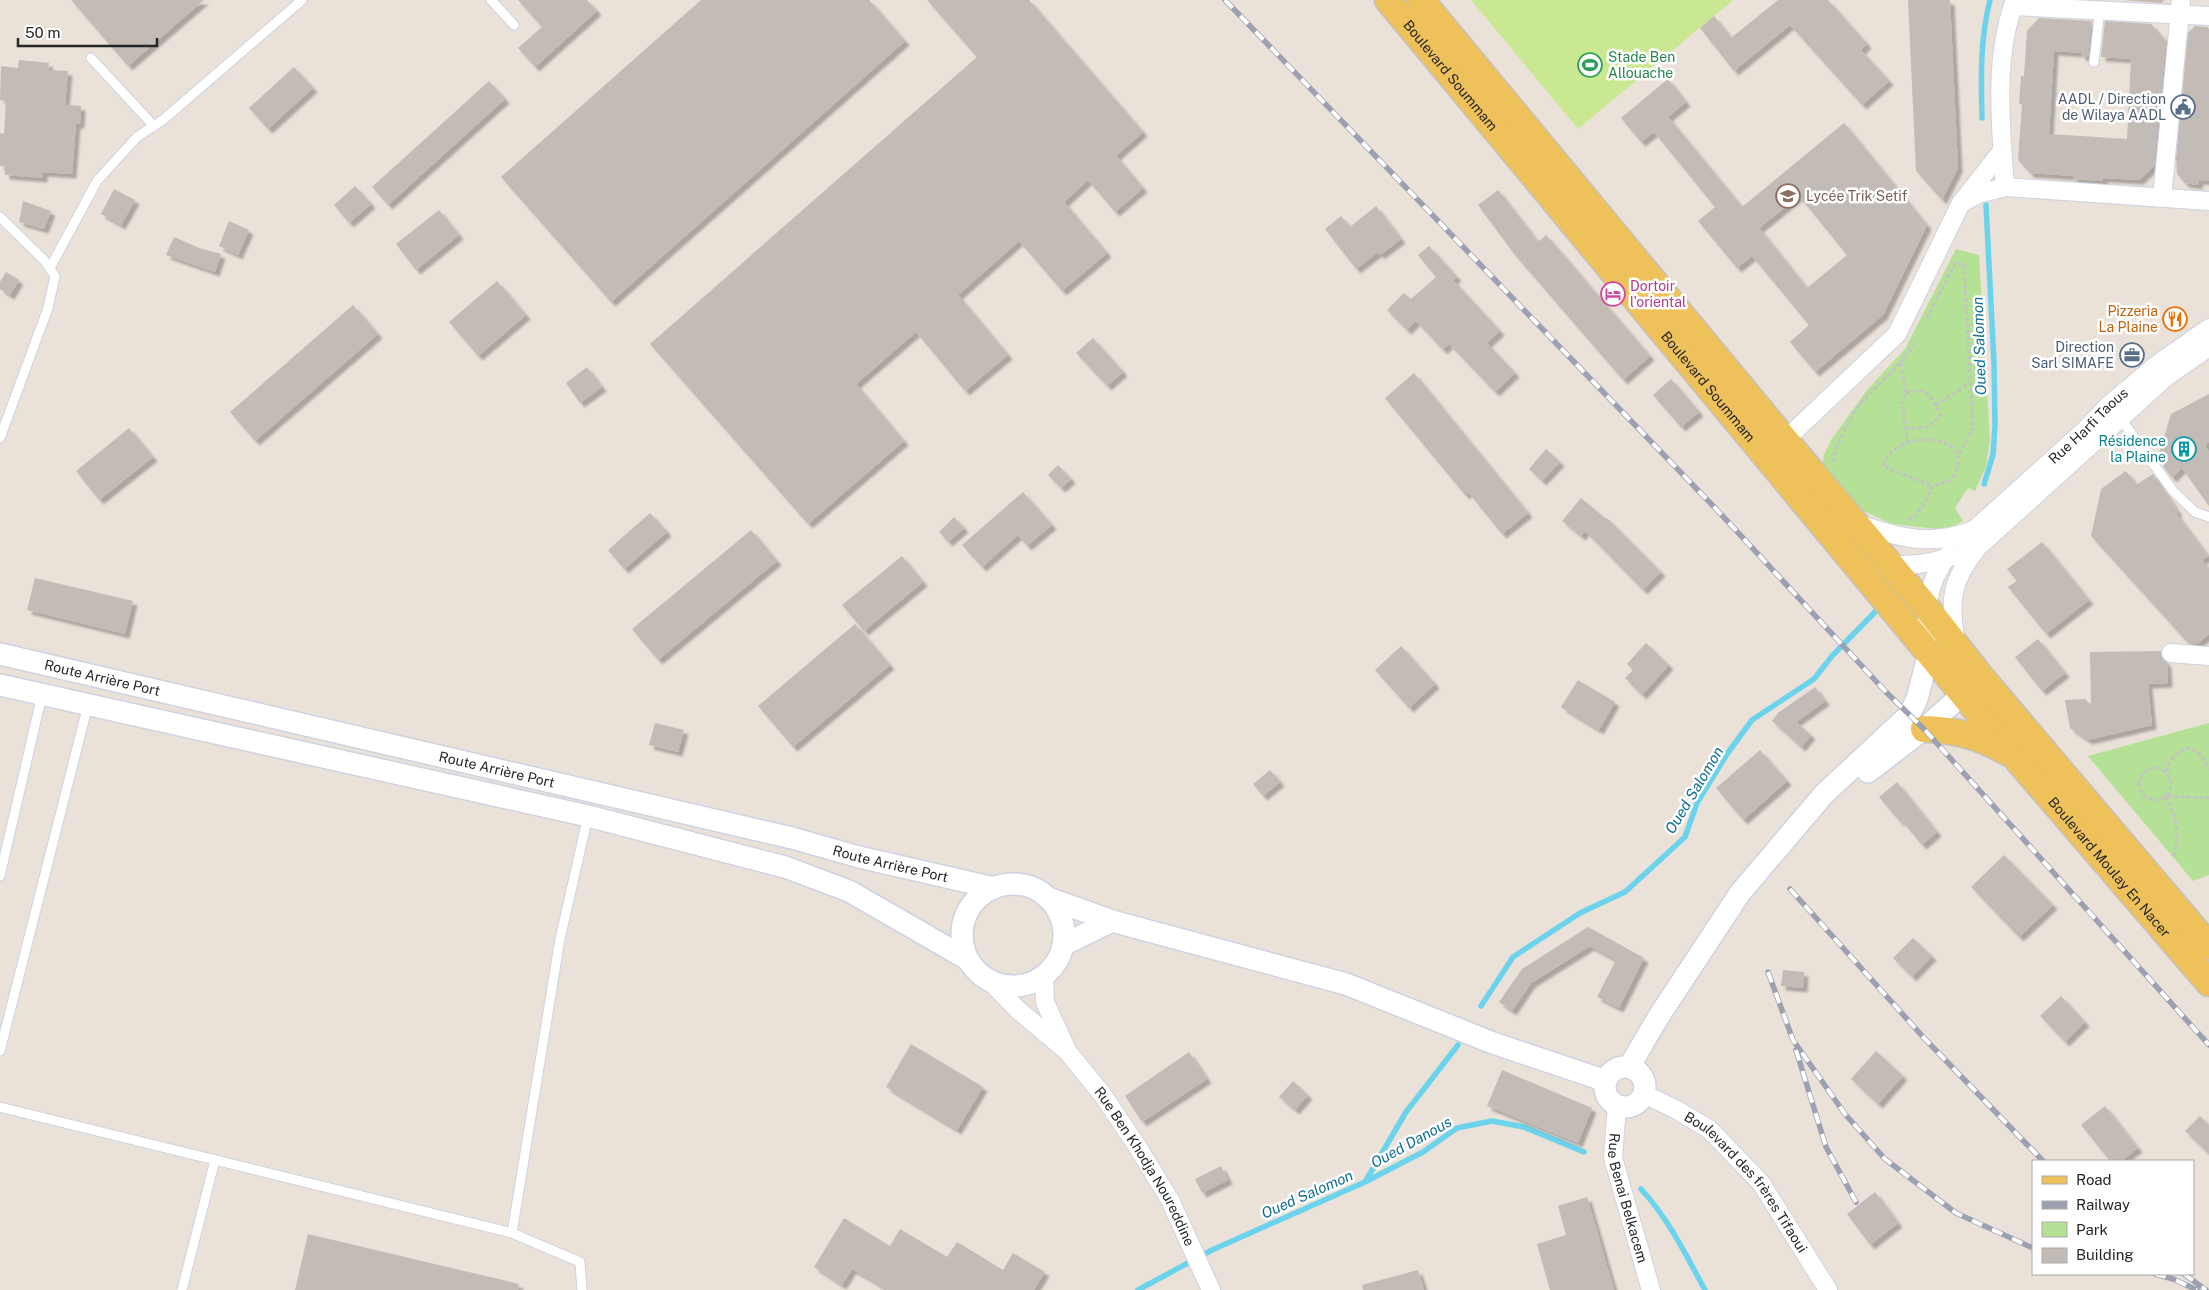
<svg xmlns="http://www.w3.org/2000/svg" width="2209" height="1290" font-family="'Public Sans',sans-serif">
<defs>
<filter id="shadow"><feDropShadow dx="4.5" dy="4.5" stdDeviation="1" flood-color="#0004"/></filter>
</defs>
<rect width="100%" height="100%" fill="#eae1d9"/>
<path fill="#b4e195" d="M1956,249L1979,255L1990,440L1986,467L1975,491L1968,488L1955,508L1963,521L1953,526L1937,529L1892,524L1859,509L1822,467L1824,455L1831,440L1867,390L1905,349Z
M2209,723V875L2193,881L2088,756Z"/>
<path fill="#c9e891" d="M1471,0H1733L1578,129Z"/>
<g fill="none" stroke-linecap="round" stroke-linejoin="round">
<path stroke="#6cd3ec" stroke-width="5.5" d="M1982,118C1981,78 1980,39 1990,0
M1984,484L1993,455L1995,425L1994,363L1986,205
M1481,1006L1513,957L1580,913L1625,892L1685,837L1697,803L1727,754L1752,720L1814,679L1832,656L1875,612
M1365,1182L1423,1152L1457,1128L1492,1121L1524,1127L1584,1152
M1641,1189C1668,1218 1686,1255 1705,1290
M1138,1290L1212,1250L1365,1182L1406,1112L1458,1045"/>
</g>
<path fill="#c2bbb6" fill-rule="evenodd" filter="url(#shadow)" d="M71,0H204L128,66Z
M518,0H587L597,11L535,67L518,48L542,27Z
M701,0H869L905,41L611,302L501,177Z
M927,0H1029L1143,132L1116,156L1143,188L1115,212L1088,180L1064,202L1107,253L1062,291L1019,241L958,295L1008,355L965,391L916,332L856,384L904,441L808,524L650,344L977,57Z
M1778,0H1828L1867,44L1861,50L1889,81L1862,105L1790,25L1734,71L1700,28L1714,16L1731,38Z
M1908,0H1950L1958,168L1942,200L1916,171Z
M2123,0H2165L2161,3Z
M2039,18L2092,21L2088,57L2081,56V53L2054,51L2049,134L2127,139L2131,59L2101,57L2105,21L2151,24L2166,41L2154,166L2139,180L2103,178V181L2073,179V176L2030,173L2018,160L2022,104H2019L2021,76H2024L2027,31Z
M2195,26L2207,27L2209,29V181L2199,180L2198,185L2185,183L2177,174L2176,158L2188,33Z
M19,60L49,63L48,70L68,71L65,105L81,106L80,124H76L72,174L43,172V178L5,175V166H0V133L4,134L6,101L0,100L1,66L18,68Z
M294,67L313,88L268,129L249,108Z
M1668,79L1686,102L1668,117L1742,207L1844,123L1927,225L1883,315L1815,372L1790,342L1809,325L1752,256L1737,268L1698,221L1715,207L1654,132L1641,142L1621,118ZM1799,196L1847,255L1807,288L1759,228Z
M489,81L505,99L388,205L372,187Z
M355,186L371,204L349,223L334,205Z
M114,189L135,200L121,225L101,214Z
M1498,190L1538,242L1546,235L1650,356L1623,380L1515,255L1478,205Z
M23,201L51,211L44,229L19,222Z
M1376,206L1401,239L1380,255L1378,252L1356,269L1325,229L1341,216L1350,227Z
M439,210L459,235L416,270L396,244Z
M229,221L249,230L238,255L219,246Z
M174,237L199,248L221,254L215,272L166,255Z
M1429,246L1457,277L1453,280L1500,331L1487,343L1515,373L1495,392L1449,344L1443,350L1416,321L1407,330L1387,310L1404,293L1411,299L1436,277L1418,255Z
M6,272L19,280L10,295L0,289V282Z
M497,281L526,315L478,356L449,322Z
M353,305L378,334L255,441L230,412Z
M1093,338L1123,372L1107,386L1076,353Z
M587,367L602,387L580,403L566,383Z
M1414,373L1528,513L1502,534L1468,492L1465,495L1385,398Z
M1671,379L1699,412L1681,427L1653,395Z
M2209,394V441L2205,447L2209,452V506L2182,468L2172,478L2163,466L2165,465L2158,457L2171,414Z
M129,428L153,457L99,500L76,471Z
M1546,449L1560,462L1542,481L1529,469Z
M1058,465L1071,479L1061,488L1048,475Z
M2126,471L2136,485L2153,474L2178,512L2176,513L2208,556L2202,560L2209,569V634L2197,644H2189L2091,536L2101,489Z
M1023,492L1052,525L1027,546L1018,535L982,567L962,545Z
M1581,498L1606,519L1607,518L1661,572L1643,590L1585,531L1581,536L1562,521Z
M650,513L667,532L624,569L608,550Z
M954,517L964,528L948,542L939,532Z
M751,530L777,561L658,660L632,629Z
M2042,542L2089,600L2046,634L2008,587L2017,581L2007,569Z
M902,556L923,582L864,631L842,605Z
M35,578L133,601L125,634L27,610Z
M855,624L890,665L793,747L758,706Z
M2038,639L2065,673L2042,691L2015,657Z
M1646,643L1669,665L1642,695L1625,678L1633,670L1627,664Z
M1401,646L1435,684L1409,708L1375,670Z
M2161,651L2162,658L2167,663L2168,683L2148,684L2152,725L2088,740L2070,728L2065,700L2085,699L2091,705L2090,652Z
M1578,680L1615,702L1599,730L1561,707Z
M1815,687L1825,701L1796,722L1811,735L1801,747L1772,721L1778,713Z
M655,723L684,730L678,752L649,745Z
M1760,750L1787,781L1743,820L1716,788Z
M1270,770L1280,782L1263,796L1253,784Z
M1897,782L1937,832L1922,845L1902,821L1900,822L1879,797Z
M2004,855L2053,905L2019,937L1971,887Z
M1588,927L1644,958L1619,1008L1597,997L1616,960L1590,946L1531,983L1512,1011L1499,1002L1522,969Z
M1913,938L1932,956L1912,977L1893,958Z
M1783,970L1804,972L1803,988L1781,986Z
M2061,996L2085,1022L2065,1042L2040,1016Z
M911,1044L983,1087L957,1130L886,1087Z
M1876,1051L1903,1076L1878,1104L1851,1079Z
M1189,1052L1207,1079L1142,1122L1125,1096Z
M1502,1070L1592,1108L1578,1143L1487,1106Z
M1293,1081L1308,1095L1295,1110L1279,1097Z
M2105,1106L2138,1148L2121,1161H2110L2081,1125Z
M2200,1116L2209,1125V1154L2185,1131Z
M1221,1166L1228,1180L1202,1193L1195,1179Z
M1875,1192L1898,1223L1870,1245L1847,1214Z
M1587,1197L1614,1290H1550L1537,1244L1566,1235L1558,1206Z
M844,1218L890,1246L900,1229L947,1257L957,1242L1003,1270L1013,1253L1045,1272L1034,1290H888L852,1269L842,1285L814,1267Z
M308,1234L519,1284L518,1290H295Z
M1418,1270L1424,1290H1363L1362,1285Z"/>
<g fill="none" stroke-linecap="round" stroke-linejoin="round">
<g stroke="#ced3e1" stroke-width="11">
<path id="service" d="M491,0L514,25
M91,58L154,126
M2094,62L2100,9
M0,217L44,260L55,276L48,308L0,438
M50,268L97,181L137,137L164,119L302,0
M2121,419L2173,491L2195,512L2209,517
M0,876L42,695
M0,1051L88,705
M0,1107L512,1233L580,1262L582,1290
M512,1233L560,939L588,816
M182,1290L215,1160"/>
</g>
<g stroke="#ced3e1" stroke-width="20">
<g id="minor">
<path d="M2015,0C1993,59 2001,126 2005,187L2209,201"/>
<path d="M2013,6L2209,16"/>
<path d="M2162,198L2181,0"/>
<path d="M1963,202L1978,194L2005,187"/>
<path d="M1785,440L1897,334L1961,203L2002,151"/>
<path id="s1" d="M1856,523C1899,538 1930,547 1974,530L2083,432L2109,405L2159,363L2209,328"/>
<path d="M1885,564C1916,568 1949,561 1975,545"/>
<path d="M1956,641C1948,601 1952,578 1979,546L2167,376L2209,347"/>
<path d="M1929,653C1924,617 1925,584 1949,554"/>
<path d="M2171,653L2209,656"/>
<path d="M1044,976L1045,1002L1065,1046"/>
<path id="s2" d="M990,981L1018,1010L1067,1051L1102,1094L1137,1146L1170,1200L1211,1290"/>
<path id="s3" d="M1644,1094L1675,1109L1709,1129L1761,1183L1828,1290"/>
<path id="s4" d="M1617,1105L1613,1158L1651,1290"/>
</g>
</g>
<g stroke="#ced3e1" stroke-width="24">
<g id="tertiary">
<path id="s5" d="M0,654L792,838L859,857L994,888"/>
<path d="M0,685L588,816L785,867L849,891L967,959"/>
<path d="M1868,772L1924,729L1975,683"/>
<circle cx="1013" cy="935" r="51"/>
<path d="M1048,898L1112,921L1346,984L1493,1043L1606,1081"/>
<path d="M1063,945L1112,921"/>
<circle cx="1625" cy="1087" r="20"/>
<path d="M1629,1067L1659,1016L1740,893L1824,794L1909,715L1917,699L1929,653"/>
</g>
</g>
<g stroke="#c3c3c3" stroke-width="29">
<g id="primary">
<path id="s6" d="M1388,0L2015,757L2209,983"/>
<path d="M1421,0L1785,440L1926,607L1981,677L2209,946"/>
<path d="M1924,729C1955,730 1980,736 2007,752"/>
</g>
</g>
<path stroke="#c3c3c3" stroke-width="3" stroke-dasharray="4 2.5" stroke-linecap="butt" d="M1927,318L1956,262L1964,265L1973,428L1958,456
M1901,363L1906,393L1902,403L1908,443
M1906,393C1929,386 1931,397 1941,415L1928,427L1906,429
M1936,405L1970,383
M1834,462C1833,455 1837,447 1840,440C1846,427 1853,413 1862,402C1879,382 1901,367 1914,343
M1908,520C1921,513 1926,500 1932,486L1951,480C1984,433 1896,425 1883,466L1932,486
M2139 784a16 16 0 1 1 32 0a16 16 0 1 1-32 0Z
M2166,772C2169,759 2177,749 2192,748L2201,755L2209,770
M2173,856C2181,837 2176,814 2165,796L2209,798"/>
<use href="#service" stroke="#fff" stroke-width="9"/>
<use href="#minor" stroke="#fff" stroke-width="18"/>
<use href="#tertiary" stroke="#fff" stroke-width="21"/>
<use href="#primary" stroke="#eec15a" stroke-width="26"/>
<g stroke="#9ca1b2" stroke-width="5.5">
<path id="rail" d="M1225,0L1718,511L1886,692L1924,729L2209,1045
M1790,889L1925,1039L2043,1161
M1768,972L1793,1040L1845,1114L1885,1159L1956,1213L2033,1248
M1796,1050L1826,1147L1856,1202
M2155,1274L2173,1279L2197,1290
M2184,1274L2206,1290"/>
</g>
<use href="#rail" stroke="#fff" stroke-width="4" stroke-dasharray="11" stroke-linecap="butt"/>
</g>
<defs>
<g id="stadium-ring" transform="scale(1.25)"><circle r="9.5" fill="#fff" stroke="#2e9e5b" stroke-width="1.5"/><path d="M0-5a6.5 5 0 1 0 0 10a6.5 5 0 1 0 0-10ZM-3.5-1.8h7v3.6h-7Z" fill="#2e9e5b"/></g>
<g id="civic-ring" transform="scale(1.25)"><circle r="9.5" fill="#fff" stroke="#5c6f8a" stroke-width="1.5"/><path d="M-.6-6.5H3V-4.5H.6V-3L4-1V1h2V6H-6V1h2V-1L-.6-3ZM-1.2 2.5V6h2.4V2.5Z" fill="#5c6f8a"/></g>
<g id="school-ring" transform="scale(1.25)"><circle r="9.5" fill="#fff" stroke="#8d6e63" stroke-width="1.5"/><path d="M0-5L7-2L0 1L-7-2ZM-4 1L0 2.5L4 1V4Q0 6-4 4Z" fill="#8d6e63"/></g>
<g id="hotel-ring" transform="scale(1.25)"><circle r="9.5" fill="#fff" stroke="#d1479c" stroke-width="1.5"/><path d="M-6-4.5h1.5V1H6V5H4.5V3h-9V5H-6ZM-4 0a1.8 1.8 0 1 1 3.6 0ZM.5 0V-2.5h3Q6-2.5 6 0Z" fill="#d1479c"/></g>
<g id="restaurant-ring" transform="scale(1.25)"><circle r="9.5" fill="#fff" stroke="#e8710a" stroke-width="1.5"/><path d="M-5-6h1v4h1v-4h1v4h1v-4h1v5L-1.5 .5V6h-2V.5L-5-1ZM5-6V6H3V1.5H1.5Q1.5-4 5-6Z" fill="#e8710a"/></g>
<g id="office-ring" transform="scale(1.25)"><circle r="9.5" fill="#fff" stroke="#5c6f8a" stroke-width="1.5"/><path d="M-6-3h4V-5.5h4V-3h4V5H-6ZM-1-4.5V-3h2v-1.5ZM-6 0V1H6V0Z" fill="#5c6f8a"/></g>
<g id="building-ring" transform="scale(1.25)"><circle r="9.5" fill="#fff" stroke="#0f9aa8" stroke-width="1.5"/><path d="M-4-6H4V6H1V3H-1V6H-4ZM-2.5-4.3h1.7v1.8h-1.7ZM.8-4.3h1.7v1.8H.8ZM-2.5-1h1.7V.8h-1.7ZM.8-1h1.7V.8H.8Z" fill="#0f9aa8"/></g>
</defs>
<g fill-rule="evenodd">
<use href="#stadium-ring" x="1590" y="65"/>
<use href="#civic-ring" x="2183" y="107"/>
<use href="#school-ring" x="1788" y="196"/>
<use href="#hotel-ring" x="1613" y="294"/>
<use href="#restaurant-ring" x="2175" y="319"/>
<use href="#office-ring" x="2132" y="355"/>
<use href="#building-ring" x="2184" y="449"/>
</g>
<g text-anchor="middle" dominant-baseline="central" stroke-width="5" stroke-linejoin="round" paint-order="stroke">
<g font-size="14" fill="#27864d" stroke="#fff" text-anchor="start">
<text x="1608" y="57">Stade Ben<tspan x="1608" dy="16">Allouache</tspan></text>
</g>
<g font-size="14" fill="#272727" stroke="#fff">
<text stroke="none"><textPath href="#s6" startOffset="98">Boulevard Soummam</textPath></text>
<text stroke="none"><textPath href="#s6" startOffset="502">Boulevard Soummam</textPath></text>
<text stroke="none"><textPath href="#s1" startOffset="276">Rue Harfi Taous</textPath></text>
<text stroke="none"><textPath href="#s5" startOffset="105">Route Arrière Port</textPath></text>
<text stroke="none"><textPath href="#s5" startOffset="510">Route Arrière Port</textPath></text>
<text stroke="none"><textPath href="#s5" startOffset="915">Route Arrière Port</textPath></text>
<text stroke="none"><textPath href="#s6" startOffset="1128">Boulevard Moulay En Nacer</textPath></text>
<text stroke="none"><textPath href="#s2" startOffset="244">Rue Ben Khodja Noureddine</textPath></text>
<text stroke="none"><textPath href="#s3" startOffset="138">Boulevard des frères Tifaoui</textPath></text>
<text stroke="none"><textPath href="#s4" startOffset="95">Rue Benai Belkacem</textPath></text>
</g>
<g font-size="14" fill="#4e5e75" stroke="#fff" text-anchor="end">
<text x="2166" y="99">AADL / Direction<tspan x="2166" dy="16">de Wilaya AADL</tspan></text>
<text x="2114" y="347">Direction<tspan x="2114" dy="16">Sarl SIMAFE</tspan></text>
</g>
<g font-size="14" fill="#785e54" stroke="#fff" text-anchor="start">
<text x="1806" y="196">Lycée Trik Setif</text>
</g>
<g font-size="14" fill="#b23c85" stroke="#fff" text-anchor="start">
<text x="1630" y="286">Dortoir<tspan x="1630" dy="16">l'oriental</tspan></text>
</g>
<g font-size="14" fill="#c56008" stroke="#fff" text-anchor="end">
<text x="2158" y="311">Pizzeria<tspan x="2158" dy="16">La Plaine</tspan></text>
</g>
<g font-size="14" fill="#0d838f" stroke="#fff" text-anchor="end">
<text x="2166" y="441">Résidence<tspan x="2166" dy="16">la Plaine</tspan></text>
</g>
<g font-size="15" font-style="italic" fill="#0f7094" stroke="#fff">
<text transform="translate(1979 346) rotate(-92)">Oued Salomon</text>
<text transform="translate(1694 790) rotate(-59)">Oued Salomon</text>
<text transform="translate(1411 1142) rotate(-29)">Oued Danous</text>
<text transform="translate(1307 1194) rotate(-24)">Oued Salomon</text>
</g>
</g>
<rect x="2032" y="1160" width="162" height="115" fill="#ffffff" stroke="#a9a9a9"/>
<rect x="2042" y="1176" width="25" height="8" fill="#eec15a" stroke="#a9a9a9"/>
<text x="2076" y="1185" font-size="15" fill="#272727">Road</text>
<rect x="2042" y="1201" width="25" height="8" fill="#9ca1b2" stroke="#a9a9a9"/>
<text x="2076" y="1210" font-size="15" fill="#272727">Railway</text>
<rect x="2042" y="1222" width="25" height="15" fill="#b4e195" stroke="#a9a9a9"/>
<text x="2076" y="1235" font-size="15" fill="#272727">Park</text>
<rect x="2042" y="1248" width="25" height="15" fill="#c2bbb6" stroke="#a9a9a9"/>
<text x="2076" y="1260" font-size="15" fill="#272727">Building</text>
<path d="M18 38v8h139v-8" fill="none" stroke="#272727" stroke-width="2.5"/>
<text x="25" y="38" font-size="15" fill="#272727" stroke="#ffffff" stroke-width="4" paint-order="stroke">50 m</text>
</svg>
